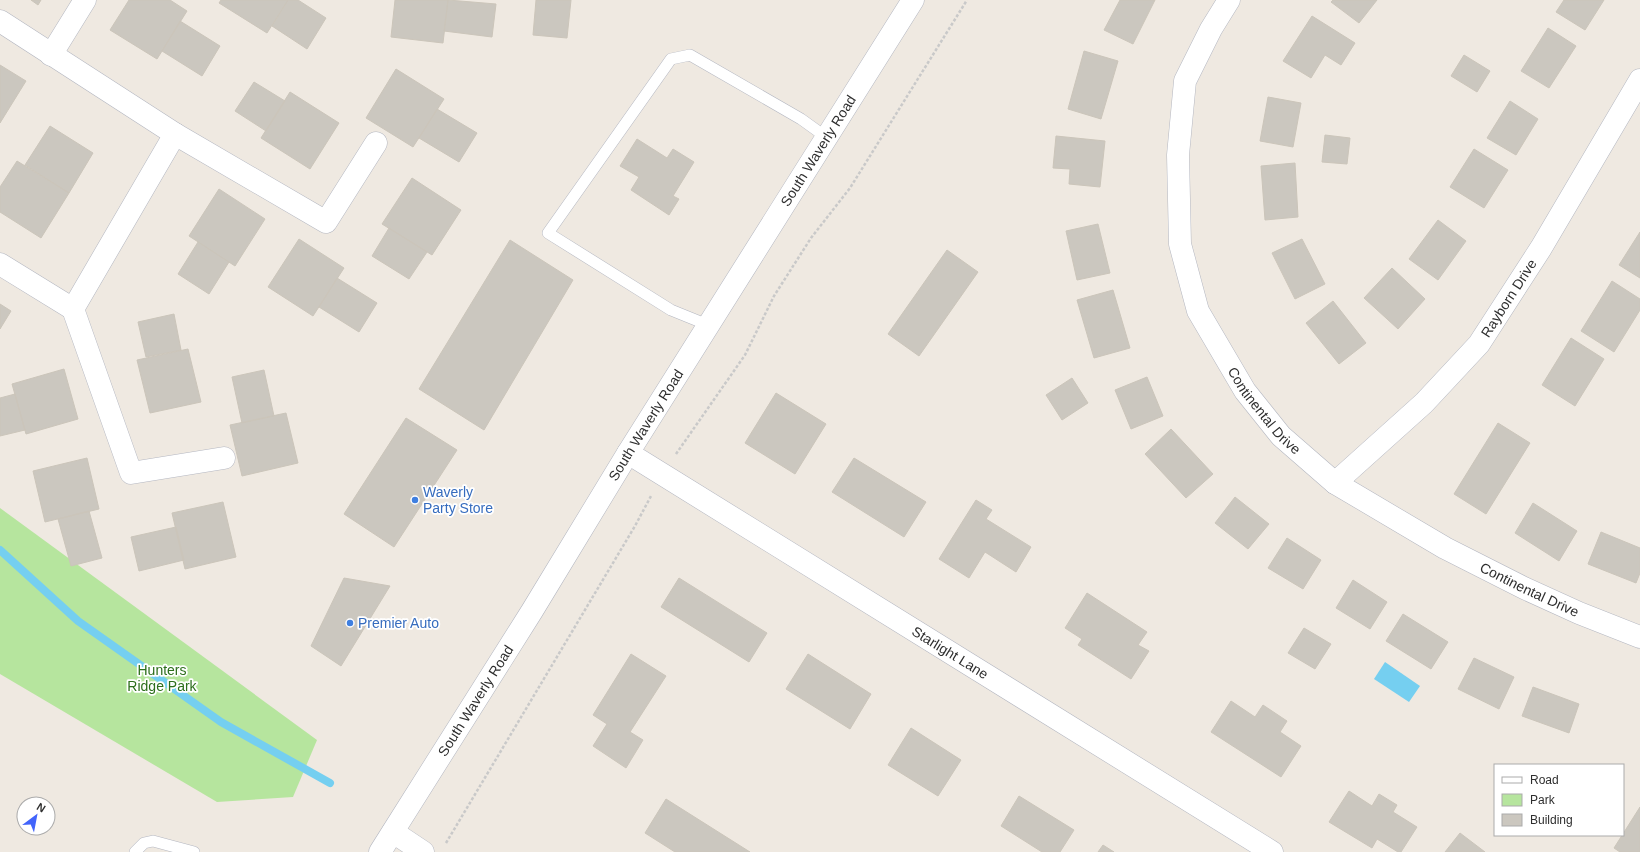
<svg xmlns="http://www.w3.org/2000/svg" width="1640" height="852" font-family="Arial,sans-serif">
<rect width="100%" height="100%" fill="#efe9e1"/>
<path fill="#b6e59e" d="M0,508L317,740L293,797L217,802L0,674Z"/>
<path fill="#75cff0" d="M1385,662L1420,686L1409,702L1374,679Z"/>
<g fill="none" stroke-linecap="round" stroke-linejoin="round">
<path stroke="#75cff0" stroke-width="8" d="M0,550L78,621L221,722L330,783"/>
</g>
<path fill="#cbc7bf" stroke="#cbc5ba" d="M31,0H41L38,5Z
M129,0H170L187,11L157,59L110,30Z
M221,0H288L267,33L219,3Z
M288,0H298L326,18L307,49L272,26Z
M395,0H448L443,43L391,37Z
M448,0L496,4L492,37L444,31Z
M536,0H571L567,38L533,35Z
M1120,0H1155L1133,44L1104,30Z
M1333,0H1377L1359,23L1331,2Z
M1564,0H1604L1585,30L1556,12Z
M1312,16L1355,43L1341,65L1325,55L1311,78L1283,61Z
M180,21L220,46L202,76L162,51Z
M1548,28L1576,46L1549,88L1521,71Z
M1084,51L1118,61L1101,119L1068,109Z
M1464,55L1490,71L1477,92L1451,76Z
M0,65L26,81L0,123Z
M396,69L444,99L413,147L366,118Z
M254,82L285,101L266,131L235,111Z
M290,92L339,123L310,169L261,138Z
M1268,97L1301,103L1293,147L1260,141Z
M1510,101L1538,119L1516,155L1487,138Z
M437,109L477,133L459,162L419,138Z
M50,126L93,153L69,193L25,165Z
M1325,135L1350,138L1347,164L1322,162Z
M1056,136L1105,141L1100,187L1069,184L1070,169L1053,168Z
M637,139L667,158L673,149L694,162L673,196L679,199L669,215L631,190L639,177L620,166Z
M1474,149L1508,170L1484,208L1450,187Z
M17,161L69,193L41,238L0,212V187Z
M1295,163L1298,217L1265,220L1261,166Z
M412,178L461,210L432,255L382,224Z
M219,189L265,219L235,266L189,236Z
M1438,220L1466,241L1438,280L1409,259Z
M1098,224L1110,273L1077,280L1066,231Z
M389,228L427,252L409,279L372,256Z
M1640,232V278L1619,265Z
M299,239L344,268L313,316L268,287Z
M1302,239L1325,284L1295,299L1272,253Z
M510,240L573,280L484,430L419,389Z
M198,242L229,262L209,294L178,274Z
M947,250L978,272L919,356L888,334Z
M1392,268L1425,299L1398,329L1364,298Z
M337,278L377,303L359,332L319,307Z
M1612,281L1640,299V310L1614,352L1581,331Z
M1113,290L1130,348L1094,358L1077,300Z
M1333,301L1366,343L1339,364L1306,323Z
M0,304L11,311L0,329Z
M174,314L181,350L146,357L138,322Z
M1571,338L1604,359L1575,406L1542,385Z
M188,349L201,402L150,413L137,360Z
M64,369L78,419L26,434L12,384Z
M264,370L274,416L242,423L232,377Z
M1147,377L1163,416L1131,429L1115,390Z
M1072,378L1088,403L1062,420L1046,395Z
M776,393L826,424L795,474L745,443Z
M15,394L25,430L0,436V398Z
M286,413L298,463L242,476L230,425Z
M406,418L457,450L394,547L344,514Z
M1498,423L1530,443L1486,514L1454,494Z
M1171,429L1213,474L1186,498L1145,454Z
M87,458L99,509L45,522L33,471Z
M854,458L926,502L904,537L832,492Z
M1235,497L1269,524L1248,549L1215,523Z
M976,500L992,510L986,519L1031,547L1016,572L985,552L969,578L939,559Z
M223,502L236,557L185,569L172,513Z
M1533,503L1577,531L1559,561L1515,533Z
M89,511L102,558L71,566L58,519Z
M176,527L184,560L139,571L131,537Z
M1601,532L1640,548V573L1636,583L1588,564Z
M1287,538L1321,560L1303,589L1268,568Z
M344,578L390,586L341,666L311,646Z
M679,578L767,633L749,662L661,607Z
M1353,580L1387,602L1370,629L1336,608Z
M1087,593L1147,632L1138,645L1149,651L1131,679L1078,645L1082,639L1065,628Z
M1403,614L1448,642L1431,669L1386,641Z
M1304,628L1331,644L1315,669L1288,653Z
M631,654L666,676L630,732L643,740L626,768L593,746L607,724L593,715Z
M808,654L871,694L850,729L786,689Z
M1474,658L1514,677L1499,709L1458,689Z
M1533,687L1579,704L1569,733L1522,716Z
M1231,701L1255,717L1263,705L1287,721L1280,732L1301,746L1281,777L1211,732Z
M911,728L961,760L938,796L888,765Z
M1349,791L1372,806L1379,794L1397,805L1393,812L1417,827L1401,852H1398L1377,839L1372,848L1329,822Z
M1019,796L1074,830L1060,852H1042L1001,826Z
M666,799L750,852H675L645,833Z
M1640,807V852H1620L1614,848Z
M1460,833L1485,852H1445Z
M1103,845L1114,852H1098Z"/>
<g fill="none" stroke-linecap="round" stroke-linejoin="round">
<g stroke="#b4b7c1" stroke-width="12">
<path id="service" d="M708,325L671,310L548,233L671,59L690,55L801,119L826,137
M135,852L144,843L153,841L194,852"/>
</g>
<g stroke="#b4b7c1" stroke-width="23">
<g id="minor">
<path id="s1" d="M1229,0L1211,29L1185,81L1178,155L1180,244L1198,311L1245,391L1281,436L1335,483L1445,548L1524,588L1579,613L1640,637"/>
<path d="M0,21L175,134L326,222L376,143"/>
<path d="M51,55L85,0"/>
<path d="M175,134L73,309L131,473L224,458"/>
<path d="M0,264L73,309"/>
<path id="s2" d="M628,453L1272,852"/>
<path id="s3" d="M1335,483L1424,403L1479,344L1541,248L1640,80"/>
</g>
</g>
<g stroke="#b4b7c1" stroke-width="23">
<path id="tertiary" d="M393,832L423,852"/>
</g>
<g stroke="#b4b7c1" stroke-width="23">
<g id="secondary">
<path id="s4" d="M380,852L532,611L628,453L913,0"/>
</g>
</g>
<path stroke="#c9c9c9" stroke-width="2.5" stroke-dasharray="3 2" stroke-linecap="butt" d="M676,454L745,355L774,296L811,238L850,188L967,0
M446,843L635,526L651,496"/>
<use href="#service" stroke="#fff" stroke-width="11"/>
<use href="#minor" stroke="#fff" stroke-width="22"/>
<use href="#tertiary" stroke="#fff" stroke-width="22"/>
<use href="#secondary" stroke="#fff" stroke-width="22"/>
</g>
<g fill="#3f7fe0" stroke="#fff" stroke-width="1.5">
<circle cx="415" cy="500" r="4"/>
<circle cx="350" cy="623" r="4"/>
</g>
<g text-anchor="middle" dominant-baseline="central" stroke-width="3.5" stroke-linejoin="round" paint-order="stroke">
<g font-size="14" fill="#2e2e2e" stroke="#fff">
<text stroke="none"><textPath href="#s4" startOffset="827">South Waverly Road</textPath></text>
<text stroke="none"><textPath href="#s3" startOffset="255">Rayborn Drive</textPath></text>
<text stroke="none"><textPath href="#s1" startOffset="445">Continental Drive</textPath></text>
<text stroke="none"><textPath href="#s4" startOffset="503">South Waverly Road</textPath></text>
<text stroke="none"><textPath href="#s1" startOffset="769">Continental Drive</textPath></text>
<text stroke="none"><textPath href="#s2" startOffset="379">Starlight Lane</textPath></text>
<text stroke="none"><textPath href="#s4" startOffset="179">South Waverly Road</textPath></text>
</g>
<g font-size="14" fill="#366cbe" stroke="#fff" text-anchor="start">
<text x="423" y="492">Waverly<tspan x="423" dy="16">Party Store</tspan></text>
<text x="358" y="623">Premier Auto</text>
</g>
<g font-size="14" fill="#2c6e1b" stroke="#fff">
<text x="162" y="670">Hunters<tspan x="162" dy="16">Ridge Park</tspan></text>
</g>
</g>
<rect x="1494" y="764" width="130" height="72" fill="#ffffff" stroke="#ababab"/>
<rect x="1502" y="777" width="20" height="6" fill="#ffffff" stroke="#ababab"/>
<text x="1530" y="784" font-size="12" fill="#2e2e2e">Road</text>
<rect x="1502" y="794" width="20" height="12" fill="#b6e59e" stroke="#ababab"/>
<text x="1530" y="804" font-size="12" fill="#2e2e2e">Park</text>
<rect x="1502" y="814" width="20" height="12" fill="#cbc7bf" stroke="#ababab"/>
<text x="1530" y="824" font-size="12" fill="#2e2e2e">Building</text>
<g transform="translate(36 816) rotate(32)"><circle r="19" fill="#ffffff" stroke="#ababab"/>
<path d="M0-3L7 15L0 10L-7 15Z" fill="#4264fb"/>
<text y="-6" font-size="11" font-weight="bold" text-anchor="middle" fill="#2e2e2e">N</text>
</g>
</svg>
